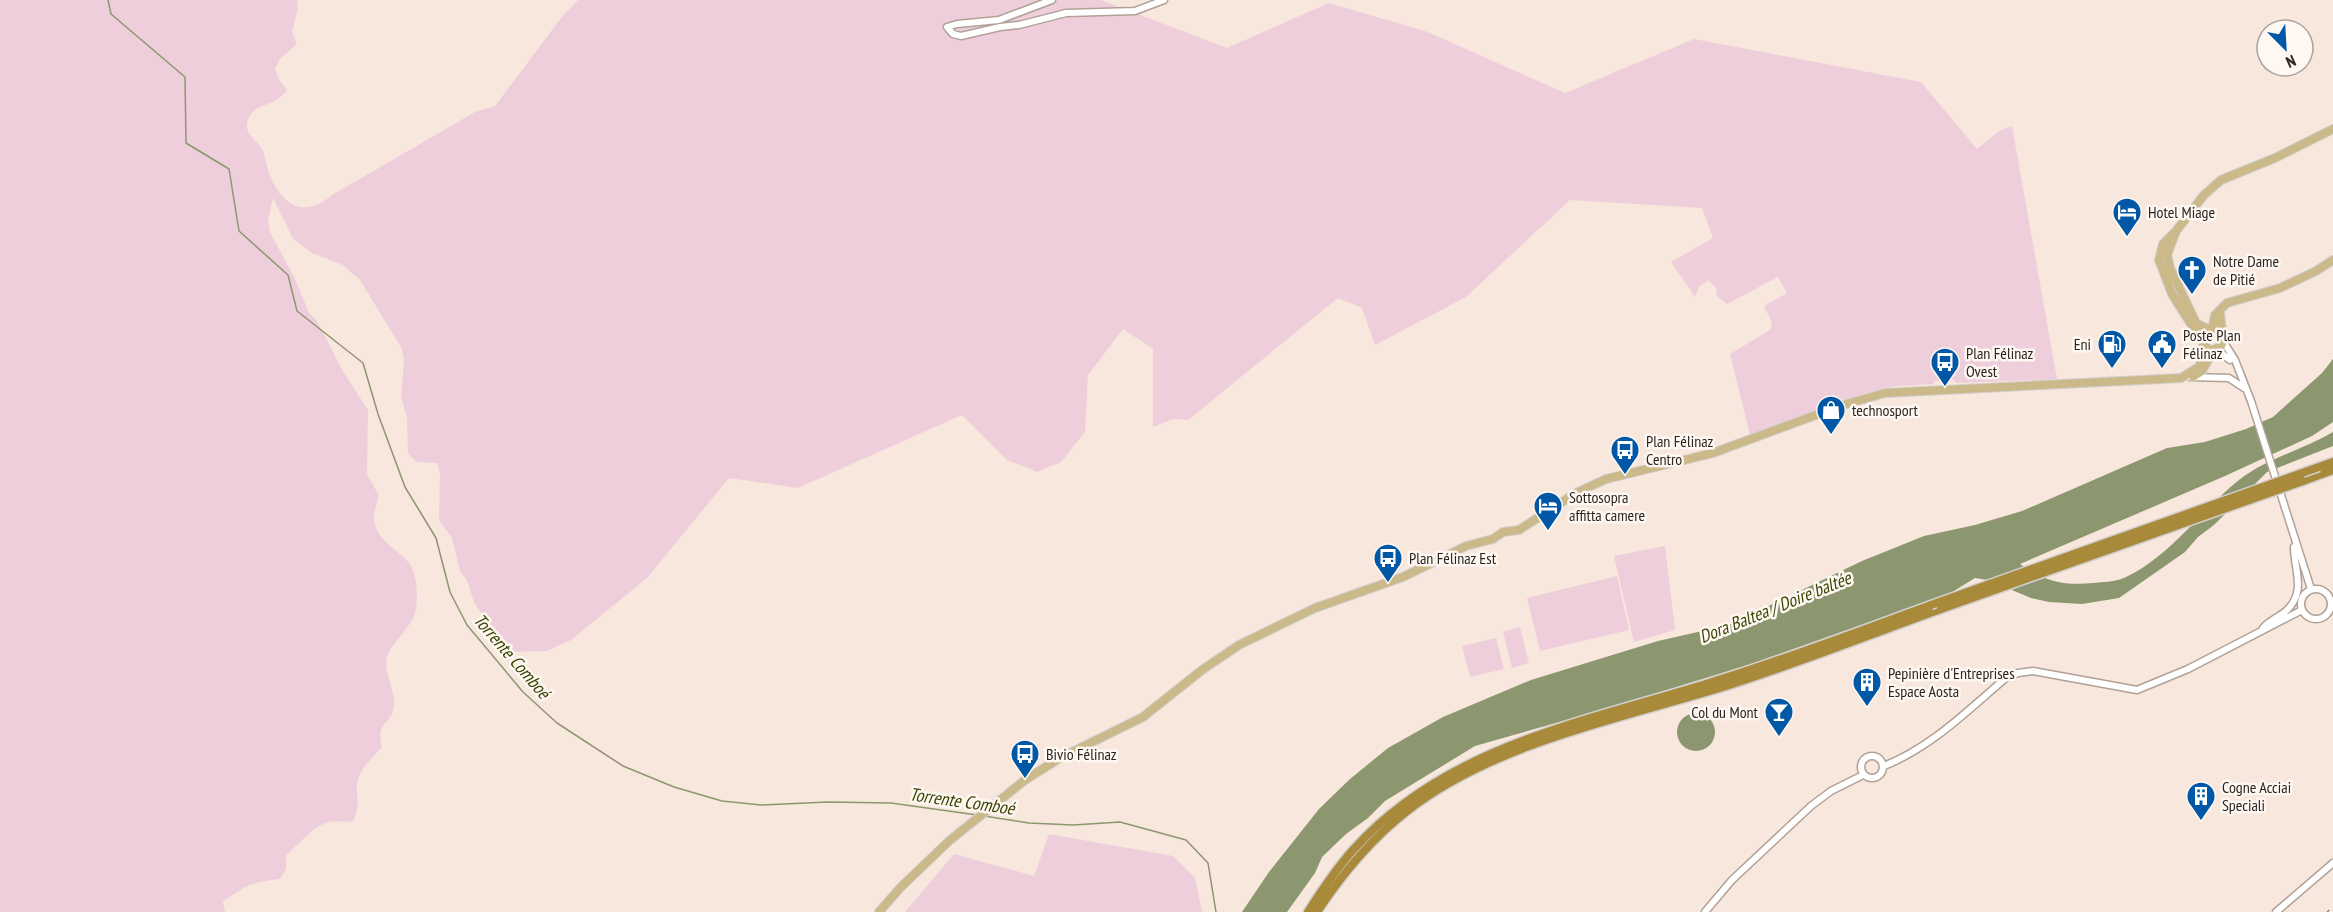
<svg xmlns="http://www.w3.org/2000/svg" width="2333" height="912" font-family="'PT Sans Narrow',sans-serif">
<rect width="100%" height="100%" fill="#f8e7dc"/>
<path fill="#efcedc" d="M0,0H297L298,8L292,32L297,44L280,59L275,69L280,81L287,90C284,93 281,97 277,100C267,106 252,106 248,120C243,136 258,139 263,151C266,158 266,166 269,173C281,204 304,220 332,195L475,112L495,106L564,14L578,0H1101L1227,48L1329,3L1428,32L1565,93L1694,39L1921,82L1977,149L1999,131L2012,126L2057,379L1956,383L1954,380L1934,381V384L1896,386L1869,392L1828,405L1750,435L1730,354L1770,330L1772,323L1764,306L1787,293L1778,277L1727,304L1716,295L1717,289L1708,280L1699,287L1695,297L1671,262L1713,238L1702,208L1570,200L1466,297L1375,345L1362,308L1338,298L1188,420L1173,419L1153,427V349L1123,329L1088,375L1085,432L1061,462L1037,472L1007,460L962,415L798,488L729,478L647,578L571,640L546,651L506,652L474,602L467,580L460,571L452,538L439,520L440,474L437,463L417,462L408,454L407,418L401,396L404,361L402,349L360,280L343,265L312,253L293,239L273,198L268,221L270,232L295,279L309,313L317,321L344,373L368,410L367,474L379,496C377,502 374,511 374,518C375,540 398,549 410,564C417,575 418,597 416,609C414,624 396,639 389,652C380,668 396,689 394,706C392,726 375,720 382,747C375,755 365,764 360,774C352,789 363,803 353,821C345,823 336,820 329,822C313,826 298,845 286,856V869L280,879C251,882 248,885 223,901L225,912H0Z
M1665,546L1675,630L1634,642L1614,556Z
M1617,576L1629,630L1540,651L1527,598Z
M1520,627L1529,663L1512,668L1503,632Z
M1496,638L1504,669L1470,677L1462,646Z
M1049,834L1173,856L1195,878L1202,912H905L954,854L1034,876Z"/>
<path fill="#8c966f" d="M2333,359V422L2312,436L2225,476L2020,564C2044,581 2063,586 2093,583C2102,582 2115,582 2124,578C2170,557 2200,511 2239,480C2267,458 2303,450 2333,432V446L2267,472L2214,525L2198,537L2185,552L2119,598L2082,604L2049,602L2031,598L1988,580L1975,578L1949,594L1751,664L1605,709L1475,746L1385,801L1368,818L1346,834L1322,857L1315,873L1287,912H1242L1269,872L1319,809L1350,779L1388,748L1443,717L1531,680L1658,641L1729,625L1862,561L1924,536L1975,525L2022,511L2167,448L2205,442L2246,429L2273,417L2322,373Z
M1677 732a19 19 0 1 1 38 0a19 19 0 1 1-38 0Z"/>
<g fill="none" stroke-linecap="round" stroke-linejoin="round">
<path stroke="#8c966f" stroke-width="1.5" d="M108,0L111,14L185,77L186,143L229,169L239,231L288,275L297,311L363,363L378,414L405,487L436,538L450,592L467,625L523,692L557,723L623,766L674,787L722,801L761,805L828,802L891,803L977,815
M984,816L1029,823L1073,825L1120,822L1186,840L1208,863L1216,912"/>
<g stroke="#b1a197" stroke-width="9">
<path id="minor" d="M1052,0L999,20L957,24L947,27L953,34L961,36L1000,27L1019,25L1066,13L1135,11L1164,0
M2223,341L2235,360L2251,401L2311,589
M2217,350L2230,360
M2190,377L2229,378L2244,388
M2301 604a15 15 0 1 1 30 0a15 15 0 1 1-30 0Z
M2263,628C2270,620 2279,617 2286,611C2307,592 2294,570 2294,547
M1861 767a11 11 0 1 1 22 0a11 11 0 1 1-22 0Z
M1884,766C1932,747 1968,710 2007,677L2018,673L2033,671L2137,690L2188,669L2302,610
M1705,912L1732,880L1811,806L1831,791L1863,775
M2276,912L2333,863"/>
</g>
<g stroke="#d0cfce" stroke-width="10">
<path id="major" d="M2210,330L2196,323L2170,268L2167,255L2176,231L2204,195L2221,180L2275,158L2333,129
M2212,330L2215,315L2227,303L2280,288L2316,271L2333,260
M2203,344L2211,351L2221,346L2223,341L2220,313
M2193,377L2202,371L2213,351
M879,912L901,887L949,841L1025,780L1060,758L1143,717L1202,670L1239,645L1315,608L1403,577L1466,546L1493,539L1503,532L1519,530L1576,493L1606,479L1713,453L1843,405L1885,393L2181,378L2199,367L2205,352L2203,337L2191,324L2172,294L2159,260L2163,244L2176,231"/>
</g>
<g stroke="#d0cfce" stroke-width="11">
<path id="highway" d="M2319,467L2333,462
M2303,481L2333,470
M1308,912C1322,890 1336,869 1353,850C1445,747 1583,722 1709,683C1784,660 1857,632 1931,605
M1317,912C1342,874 1371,839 1407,811C1494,743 1619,719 1723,687C1796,664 1869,635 1941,609"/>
</g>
<use href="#minor" stroke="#fff" stroke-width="6"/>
<use href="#major" stroke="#cbb989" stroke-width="8"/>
<use href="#highway" stroke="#a98a3b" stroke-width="8"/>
<path stroke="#90847d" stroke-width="1.5" stroke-dasharray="3 6" stroke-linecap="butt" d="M2327,912L2333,907"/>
<g stroke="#d0cfce" stroke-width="11" stroke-linecap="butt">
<path id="highway-bridge" d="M1931,605L2319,467
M1941,609L2303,481"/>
</g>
<use href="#highway-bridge" stroke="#a98a3b" stroke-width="8"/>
</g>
<defs>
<g id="hotel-pin" transform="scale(1.5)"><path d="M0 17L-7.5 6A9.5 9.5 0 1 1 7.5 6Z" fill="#0057a5" stroke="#fef7f2"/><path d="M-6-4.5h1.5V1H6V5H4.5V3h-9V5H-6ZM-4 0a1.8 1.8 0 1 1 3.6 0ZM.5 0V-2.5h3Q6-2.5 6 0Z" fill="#fff"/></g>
<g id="church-pin" transform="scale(1.5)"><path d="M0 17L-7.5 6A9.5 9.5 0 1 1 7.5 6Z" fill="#0057a5" stroke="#fef7f2"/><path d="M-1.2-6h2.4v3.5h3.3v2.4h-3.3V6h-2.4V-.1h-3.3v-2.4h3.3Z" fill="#fff"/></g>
<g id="fuel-pin" transform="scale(1.5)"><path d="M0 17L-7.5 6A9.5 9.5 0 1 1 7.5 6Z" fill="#0057a5" stroke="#fef7f2"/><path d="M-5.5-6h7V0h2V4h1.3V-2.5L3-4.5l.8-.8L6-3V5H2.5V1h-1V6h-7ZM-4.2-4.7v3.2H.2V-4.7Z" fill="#fff"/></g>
<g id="civic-pin" transform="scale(1.5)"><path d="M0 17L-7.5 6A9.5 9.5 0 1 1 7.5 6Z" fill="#0057a5" stroke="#fef7f2"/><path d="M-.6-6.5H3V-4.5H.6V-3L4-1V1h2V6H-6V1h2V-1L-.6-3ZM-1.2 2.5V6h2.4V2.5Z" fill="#fff"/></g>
<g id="bus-pin" transform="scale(1.5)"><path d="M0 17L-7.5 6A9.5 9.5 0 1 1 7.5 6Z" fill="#0057a5" stroke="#fef7f2"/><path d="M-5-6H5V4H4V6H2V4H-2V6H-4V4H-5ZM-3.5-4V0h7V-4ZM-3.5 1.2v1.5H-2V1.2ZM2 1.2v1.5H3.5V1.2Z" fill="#fff"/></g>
<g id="shop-pin" transform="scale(1.5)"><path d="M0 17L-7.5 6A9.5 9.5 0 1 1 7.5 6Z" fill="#0057a5" stroke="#fef7f2"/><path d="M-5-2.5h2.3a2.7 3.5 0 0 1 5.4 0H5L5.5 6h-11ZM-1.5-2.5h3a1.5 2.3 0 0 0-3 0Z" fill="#fff"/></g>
<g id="building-pin" transform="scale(1.5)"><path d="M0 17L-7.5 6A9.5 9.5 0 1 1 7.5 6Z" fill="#0057a5" stroke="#fef7f2"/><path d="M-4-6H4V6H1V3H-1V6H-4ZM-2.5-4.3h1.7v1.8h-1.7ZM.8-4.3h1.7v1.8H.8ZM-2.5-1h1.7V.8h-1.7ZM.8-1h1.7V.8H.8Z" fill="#fff"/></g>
<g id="bar-pin" transform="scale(1.5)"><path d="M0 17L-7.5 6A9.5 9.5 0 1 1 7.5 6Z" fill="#0057a5" stroke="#fef7f2"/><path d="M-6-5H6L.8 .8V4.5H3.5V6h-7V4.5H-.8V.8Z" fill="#fff"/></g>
</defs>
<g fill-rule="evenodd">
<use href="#hotel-pin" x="2127" y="212"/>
<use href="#church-pin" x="2192" y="270"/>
<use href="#fuel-pin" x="2112" y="344"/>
<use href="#civic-pin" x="2162" y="344"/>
<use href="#bus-pin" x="1945" y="362"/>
<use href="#shop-pin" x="1831" y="410"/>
<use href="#bus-pin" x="1625" y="450"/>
<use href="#hotel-pin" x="1548" y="506"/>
<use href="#bus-pin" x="1388" y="558"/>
<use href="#building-pin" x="1867" y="682"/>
<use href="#bar-pin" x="1779" y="712"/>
<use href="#bus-pin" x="1025" y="754"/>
<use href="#building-pin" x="2201" y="796"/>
</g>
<g text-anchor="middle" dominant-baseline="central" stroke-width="5" stroke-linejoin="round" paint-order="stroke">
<g font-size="16" fill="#2b2521" stroke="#fef7f2" text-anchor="start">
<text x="2148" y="212">Hotel Miage</text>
<text x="2213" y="261">Notre Dame<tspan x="2213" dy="18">de Pitié</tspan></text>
<text x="2183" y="335">Poste Plan<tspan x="2183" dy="18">Félinaz</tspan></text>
<text x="2091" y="344" text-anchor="end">Eni</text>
<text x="1966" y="353">Plan Félinaz<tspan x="1966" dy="18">Ovest</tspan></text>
<text x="1852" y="410">technosport</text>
<text x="1646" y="441">Plan Félinaz<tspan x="1646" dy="18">Centro</tspan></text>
<text x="1569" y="497">Sottosopra<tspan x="1569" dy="18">affitta camere</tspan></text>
<text x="1409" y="558">Plan Félinaz Est</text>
<text x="1888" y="673">Pepinière d'Entreprises<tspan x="1888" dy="18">Espace Aosta</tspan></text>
<text x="1758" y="712" text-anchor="end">Col du Mont</text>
<text x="1046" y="754">Bivio Félinaz</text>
<text x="2222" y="787">Cogne Acciai<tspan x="2222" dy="18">Speciali</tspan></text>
</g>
<g font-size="18" font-style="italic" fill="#384500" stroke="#fef7f2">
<text transform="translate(1775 607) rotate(-22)">Dora Baltea / Doire baltée</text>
<text transform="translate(512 656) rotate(49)">Torrente Comboé</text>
<text transform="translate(962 801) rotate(8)">Torrente Comboé</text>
</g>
</g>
<g transform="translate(2285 48) rotate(156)"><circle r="28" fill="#fef7f2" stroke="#aaa39e" stroke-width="1.5"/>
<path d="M0-4.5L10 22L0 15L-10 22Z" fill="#0057a5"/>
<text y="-9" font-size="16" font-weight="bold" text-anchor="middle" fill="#2b2521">N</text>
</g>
</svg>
